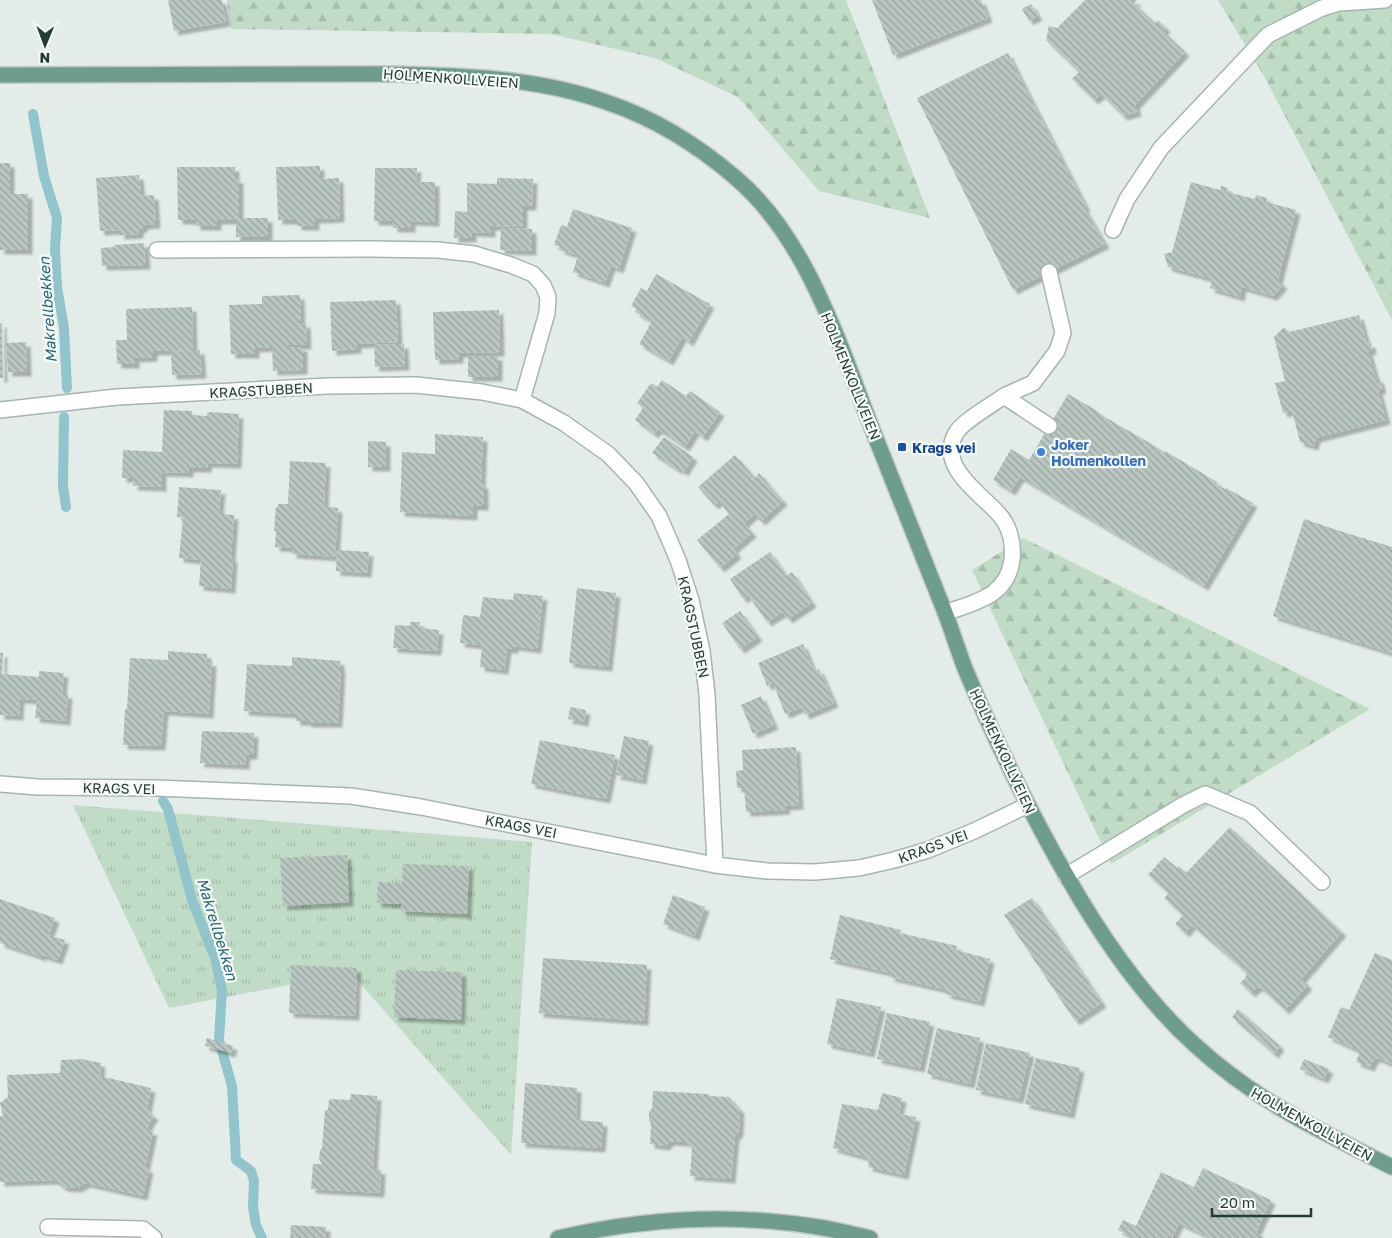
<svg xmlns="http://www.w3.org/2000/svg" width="1392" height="1238" font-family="'Golos Text',sans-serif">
<defs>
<pattern id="grass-tufts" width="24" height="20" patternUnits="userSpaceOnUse" patternTransform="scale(1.25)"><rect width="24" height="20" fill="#c0dbc6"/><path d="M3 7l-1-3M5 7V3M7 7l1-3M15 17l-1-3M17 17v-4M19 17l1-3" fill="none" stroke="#a5bdab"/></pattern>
<pattern id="forest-firs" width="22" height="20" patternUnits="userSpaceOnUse" patternTransform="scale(1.25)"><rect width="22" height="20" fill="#c0dbc6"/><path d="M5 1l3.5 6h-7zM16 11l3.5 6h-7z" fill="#a5bdab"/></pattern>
<pattern id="building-back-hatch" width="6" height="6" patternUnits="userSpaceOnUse" patternTransform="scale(1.25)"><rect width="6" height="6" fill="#bac7c1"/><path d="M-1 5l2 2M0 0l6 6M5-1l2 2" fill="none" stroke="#97a39e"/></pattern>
<filter id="shadow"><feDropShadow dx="4.5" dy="4.5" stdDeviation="1" flood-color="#0004"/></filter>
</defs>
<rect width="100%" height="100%" fill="#e4ece9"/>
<path fill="url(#grass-tufts)" d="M73,805L532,842L511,1155L351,973L169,1008Z"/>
<path fill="url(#forest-firs)" d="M227,0H846L930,218L819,191L738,97L655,58L551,34L231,29Z
M1218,0H1392V320L1265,78Z
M1023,538L1370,709L1111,864L972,570Z"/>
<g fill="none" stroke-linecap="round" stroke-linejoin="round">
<path stroke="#92c4cb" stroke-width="10" d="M33,114L44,176L57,218L55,248L57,287L64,328L67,388
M64,417L63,486L66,507
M163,801L168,809L192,900L215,958L222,990L219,1040L232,1086L236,1160L251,1171L254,1181L253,1207L256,1225L262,1238"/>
</g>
<path fill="url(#building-back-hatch)" filter="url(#shadow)" d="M168,0H222L226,22L174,31Z
M872,0H981L988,18L893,55Z
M1085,0H1137L1134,3L1155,23L1158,20L1166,28L1163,31L1185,52L1135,105L1137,112L1123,116L1101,94L1094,100L1072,79L1079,72L1046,40L1049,26L1057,28Z
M1031,4L1038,16L1029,21L1022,9Z
M1008,53L1021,80L1086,207L1084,208L1105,244L1013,290L917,98Z
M0,163H10V194H28V250H0Z
M320,166V179L339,178L340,218L315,219V226H297V220H278L276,167Z
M177,167H235V179H239V218H268V237H236V220H217V226H196V220H178Z
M375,168H417L416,182H435V222L411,221V228H393V221H374Z
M139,175L141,196L154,195L156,224L143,225V228L139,229V234L120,235V230L100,231L96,178Z
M497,178L533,179L532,206H523V227L491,226V233L472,232V238H454L455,211L467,212V183L497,184Z
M1191,182L1220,190L1221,186L1228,188L1227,192L1255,199L1256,195L1267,198L1266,202L1296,210L1278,280L1283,285L1273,296L1242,287L1240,297L1210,288L1212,279L1168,267L1164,254L1172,252Z
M573,209L632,228L619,269L611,266L605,283L573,272L578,255L560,250L561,247L554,245L561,225L567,227Z
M501,228L532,229V251L500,250Z
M144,243L146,265L102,266L101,248L114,247V245Z
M656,274L710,304L689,342L682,337L669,361L639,344L652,321L635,312L637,309L631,306L641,288L647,291Z
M300,295L301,324L306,323L307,345H288V347H303V370L273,371L272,347L255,348V354H231L229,305L262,304V296Z
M396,300L398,342L357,344V349L332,351L330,302Z
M192,307L193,350L153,351V357L135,358V364H117L116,340H127L126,309Z
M499,310L500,352L459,353V359L435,360L433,312Z
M1359,315L1367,344L1371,343L1372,350L1368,351L1376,379L1379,378L1382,389L1378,390L1386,420L1316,438L1314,446L1300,442L1292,411L1283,413L1275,383L1285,381L1274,337L1284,327L1289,332Z
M2,323L3,378H0V324Z
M26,342L27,372H8L6,343Z
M404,344L405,366L375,367L374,345Z
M200,350L202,374L172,375L171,352Z
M468,356H498V377H468Z
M662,380L686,396L690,391L720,412L703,437L695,431L685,447L658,429L654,434L635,420L643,408L637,403L651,383L657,387Z
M1068,394L1094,409L1103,416L1155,446L1165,453V451L1217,482L1216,484L1225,489L1226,488L1253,503L1204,586L1020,477L1011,491L993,480L1011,449L1029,460Z
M164,410L192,411V415L207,416V413L211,412L239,414L237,464L208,463L207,468H189V473L162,472V487L133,486L134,478H122L123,450L162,452Z
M435,434L483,437L481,484L484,485V506H473V516L400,512L402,452L435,454Z
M664,437L693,457L684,472L679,468L678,470L652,453Z
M368,441L386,442V467H368Z
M735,455L755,478L759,473L783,501L761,521L754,514L744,523L752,533L733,549L737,554L720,568L697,540L729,514L719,501L714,505L698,487Z
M290,461L326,463L324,506L338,508L335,557L292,554V548L275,547L276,531H274L276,507H278V504H288Z
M179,487L221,490L219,514L234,515L231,558H233L231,589L199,586L201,560L179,558L183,517H177Z
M1304,519L1343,532L1392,547V653L1273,616Z
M337,550L369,552L367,573L336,571Z
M770,552L786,576L792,572L812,603L788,619L783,612L767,622L748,595L743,599L730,579Z
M577,588L616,593L608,667L569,663Z
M514,593L543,596L537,649L514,646V649H507L504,670L480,667L482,645L460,643L463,615L480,617L483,597L513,600Z
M740,611L758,637L740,649L722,623Z
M410,622H420L419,628L439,630L437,651L393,648L395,625L410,626Z
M803,644L814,672L819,669L834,703L805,715L802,707L785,714L773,683L767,686L758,663Z
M168,651L207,654V662H212L209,714L164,711L161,746L123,745L125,709H127L130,658L168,660Z
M0,653H3L2,674L39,677V671L64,673L62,694H68L66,721L35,718L37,700L20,699L19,716L0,715Z
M292,657L340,661V669H341L338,723H307V721H296V714L244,711L247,664L292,666Z
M761,696L774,725L753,734L741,705Z
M570,707L586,710L584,722L568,719Z
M202,731L254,733L253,755H246L245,765L200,763Z
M624,736L649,741L642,780L616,775Z
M540,740L615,755L606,799L531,784Z
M796,747L799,805L785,806L786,810L746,812L744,788H737L736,771L743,770L742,750Z
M1230,827L1342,932L1301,979L1308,985L1285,1010L1261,988L1257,987L1251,993L1240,983L1246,977V972L1192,925L1185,933L1175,924L1183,915L1164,898L1169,893L1148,875L1164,857L1177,868L1179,866L1186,873Z
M347,855L349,902L283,906L280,858Z
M403,864L469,866L467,914L401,911V904L377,903L378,882L402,883Z
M673,895L705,907L695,936L663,924Z
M1032,898L1102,1003L1075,1021L1004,915Z
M0,899L55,918L49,935L65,940L58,960L42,955V957L0,943Z
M840,915L901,930L900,933L957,946L956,950L990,959L980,1002L946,994L947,990L890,977L891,973L830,959Z
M1375,953L1392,960V1064L1377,1058L1374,1059L1370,1067L1356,1062L1359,1054L1358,1050L1328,1037L1341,1007L1349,1010Z
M543,958L647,965L644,1021L539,1013Z
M291,965L357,968L355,1016L289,1013Z
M396,970L462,972L461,1020L394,1017Z
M837,998L881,1007L870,1053L827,1044Z
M1238,1009L1280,1046L1274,1054L1232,1017Z
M887,1013L930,1022L920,1068L877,1059Z
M937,1028L980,1038L970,1084L927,1074Z
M207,1038L233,1046L231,1053L205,1046Z
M986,1043L1030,1053L1019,1099L976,1090Z
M1036,1058L1080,1068L1070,1114L1025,1104Z
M81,1059L101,1063L100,1076L151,1088L147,1110L154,1116L149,1123L147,1130L153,1131L145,1168L149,1169L143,1196L86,1183L77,1188L63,1187L54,1180L0,1182V1116H3L0,1103L8,1097L7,1075L60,1073L61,1060Z
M1304,1059L1329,1069L1324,1079L1300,1069Z
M525,1083L577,1088L576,1120L603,1122L601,1148L521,1143Z
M653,1091L709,1094L710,1096L729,1097L740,1110L739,1132L735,1136L731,1179L690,1176L692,1148L686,1142L670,1141L665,1146L650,1144L651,1124L649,1120V1111L652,1109Z
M882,1093L902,1098L899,1114L916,1117L904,1175L868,1167L869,1158L833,1148L842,1104L878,1110Z
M351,1094L377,1096L373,1169L381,1170L380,1193L311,1189L313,1164H322L319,1159L320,1150L322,1148L325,1110H328L329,1099L350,1100Z
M1203,1168L1271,1200L1256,1233L1265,1238H1211L1179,1223L1172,1238H1135L1118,1230L1123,1220L1136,1226L1161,1172L1194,1187Z
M291,1225L326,1227V1238H290Z"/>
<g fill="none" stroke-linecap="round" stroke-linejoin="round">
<g stroke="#a7b4af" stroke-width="18">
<path id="minor" d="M1113,230L1127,199L1161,148L1268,35L1322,8L1339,3L1385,0
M157,250L370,249L438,250L474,254L511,265L533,274L543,285L548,297L547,313L522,400
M1004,396L1033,383L1057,351L1063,333L1049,272
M0,410L117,397L328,386L416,385L482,392L522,400L564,423L608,454L636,483L659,516L678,560L691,600L702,651L707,694L715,865
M945,613C975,602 1007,597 1012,560C1014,542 1009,524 996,511C978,492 937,465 956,433C963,421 992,405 1004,396L1049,426
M0,784L38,787L156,788L351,796L421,807L715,865L767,871L815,872L859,868L894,860L928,850L974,831L1028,805
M1066,876L1183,805L1205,794L1250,813L1322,882
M48,1227L143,1229L154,1238"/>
</g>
<g stroke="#c2c8c6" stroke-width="18">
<path id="major" d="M0,75L384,74C458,75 535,77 606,102C654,118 699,146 737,179C808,240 840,346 873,431C897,491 921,551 944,610C952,630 958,651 966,671C996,742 1030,813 1069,880C1103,939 1144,999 1195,1045C1256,1101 1320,1131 1392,1167
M558,1238C643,1218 732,1213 818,1227C836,1230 853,1234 870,1238"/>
</g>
<use href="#minor" stroke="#fff" stroke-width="15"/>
<use href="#major" stroke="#6e9d90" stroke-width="15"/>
</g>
<rect fill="#1a4fb4" stroke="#f5f9f7" stroke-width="2" x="897" y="442" width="10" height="10" rx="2.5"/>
<circle fill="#3f7fe0" stroke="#f5f9f7" stroke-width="2" cx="1041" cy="452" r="5"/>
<g text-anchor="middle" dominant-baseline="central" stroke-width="4.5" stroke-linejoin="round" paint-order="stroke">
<g font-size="14" fill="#253c35" stroke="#f5f9f7">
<text transform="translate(451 78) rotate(4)">HOLMENKOLLVEIEN</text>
<text transform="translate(851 376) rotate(68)">HOLMENKOLLVEIEN</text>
<text transform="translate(261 390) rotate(-3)">KRAGSTUBBEN</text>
<text transform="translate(694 627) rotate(78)">KRAGSTUBBEN</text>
<text transform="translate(1003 751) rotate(65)">HOLMENKOLLVEIEN</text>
<text transform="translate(119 788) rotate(1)">KRAGS VEI</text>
<text transform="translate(521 826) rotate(11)">KRAGS VEI</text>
<text transform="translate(933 846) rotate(-20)">KRAGS VEI</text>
<text transform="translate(1312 1124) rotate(29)">HOLMENKOLLVEIEN</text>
</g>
<g font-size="14" font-weight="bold" fill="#366cbe" stroke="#f5f9f7" text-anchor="start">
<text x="1051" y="444">Joker<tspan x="1051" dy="16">Holmenkollen</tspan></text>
</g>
<g font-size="14" font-weight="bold" fill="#164399" stroke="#f5f9f7" text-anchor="start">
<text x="912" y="447">Krags vei</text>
</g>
<g font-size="15" font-style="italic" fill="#256772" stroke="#f5f9f7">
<text transform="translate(47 310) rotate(-94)">Makrellbekken</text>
<text transform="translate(218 929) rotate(73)">Makrellbekken</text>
</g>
</g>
<g transform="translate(45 45) rotate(181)" stroke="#f5f9f7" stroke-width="4" paint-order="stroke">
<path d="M0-4L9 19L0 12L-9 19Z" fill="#253c35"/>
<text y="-8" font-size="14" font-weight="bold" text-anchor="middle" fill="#253c35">N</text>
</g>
<path d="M1212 1208v8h99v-8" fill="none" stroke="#253c35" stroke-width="2.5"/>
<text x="1220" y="1208" font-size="15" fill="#253c35" stroke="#f5f9f7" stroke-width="4" paint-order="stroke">20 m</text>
</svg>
